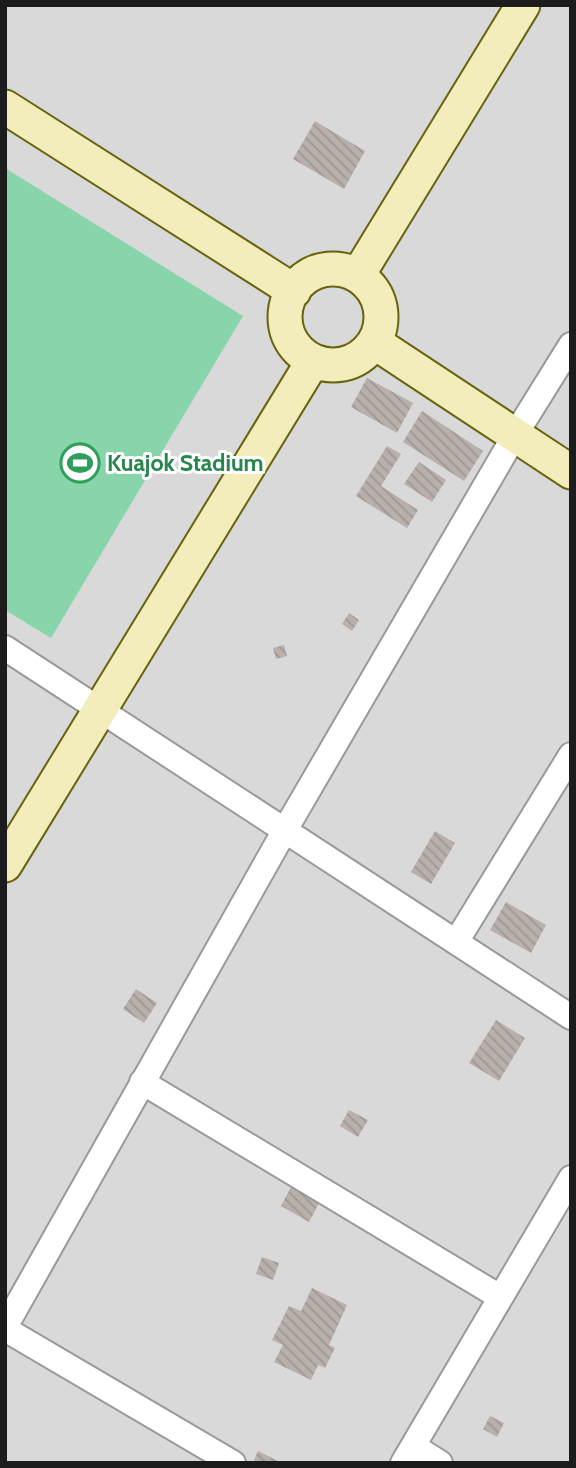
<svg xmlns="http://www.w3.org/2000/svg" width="576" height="1468" font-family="Cabin,sans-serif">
<defs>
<pattern id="building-back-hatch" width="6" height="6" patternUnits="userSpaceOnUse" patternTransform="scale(1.75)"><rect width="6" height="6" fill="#b9b0ac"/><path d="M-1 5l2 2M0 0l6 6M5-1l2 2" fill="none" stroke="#9e9793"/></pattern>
</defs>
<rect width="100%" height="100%" fill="#ede8e3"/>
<path fill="#dad9d9" d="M5,5H571V1463H5Z"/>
<path fill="#88d5ab" d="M5,168L243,316L51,638L5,610Z"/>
<path fill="url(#building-back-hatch)" d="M315,121L365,151L344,189L293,159Z
M367,378L413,403L397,433L351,407Z
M422,411L483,451L464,481L403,442Z
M387,446L401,454L381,486L418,510L407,528L356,496Z
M419,462L446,480L432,502L404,484Z
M349,613L359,620L352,631L342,624Z
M284,645L287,656L276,659L273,648Z
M435,831L455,843L431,884L411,872Z
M506,902L546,925L531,953L490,930Z
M136,989L157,1003L144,1023L123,1009Z
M496,1020L525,1038L499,1081L469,1063Z
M349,1110L368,1120L358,1137L340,1126Z
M291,1187L319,1203L309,1222L281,1206Z
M262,1257L279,1263L273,1280L256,1274Z
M312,1288L347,1305L329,1345L335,1348L325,1368L318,1365L311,1380L274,1362L283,1345L272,1340L289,1306L301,1311Z
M490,1416L504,1423L497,1437L483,1429Z
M258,1451L282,1463H259L254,1460Z"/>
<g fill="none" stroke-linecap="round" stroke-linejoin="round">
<g stroke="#999" stroke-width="28">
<path id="street" d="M5,648L571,1017
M456,942L571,755
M142,1082L500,1297
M5,1327L285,830L515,435L571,345
M5,1329L233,1463
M413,1446L440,1463
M403,1463L571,1178"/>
</g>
<g stroke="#67640f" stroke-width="37">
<path id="secondary" d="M5,107L294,291
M285 317a48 48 0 1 1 96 0a48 48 0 1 1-96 0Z
M358,275L523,5
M374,342L571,472
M5,865L313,361"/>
</g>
<use href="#street" stroke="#fff" stroke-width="24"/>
<use href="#secondary" stroke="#f3edbb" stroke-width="33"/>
</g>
<defs>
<g id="stadium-ring" transform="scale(2.0125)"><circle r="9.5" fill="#fff" stroke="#2e9e5b" stroke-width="1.5"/><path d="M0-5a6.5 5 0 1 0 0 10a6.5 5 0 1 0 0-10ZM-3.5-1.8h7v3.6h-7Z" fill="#2e9e5b"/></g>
</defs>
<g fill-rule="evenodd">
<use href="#stadium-ring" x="80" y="463"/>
</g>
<g text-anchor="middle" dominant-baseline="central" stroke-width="6" stroke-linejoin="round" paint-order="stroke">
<g font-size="23" font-weight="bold" fill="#27864d" stroke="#fff" text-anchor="start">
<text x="107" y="463">Kuajok Stadium</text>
</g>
</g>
<rect width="576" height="1468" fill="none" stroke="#1c1c1c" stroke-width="14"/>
</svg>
